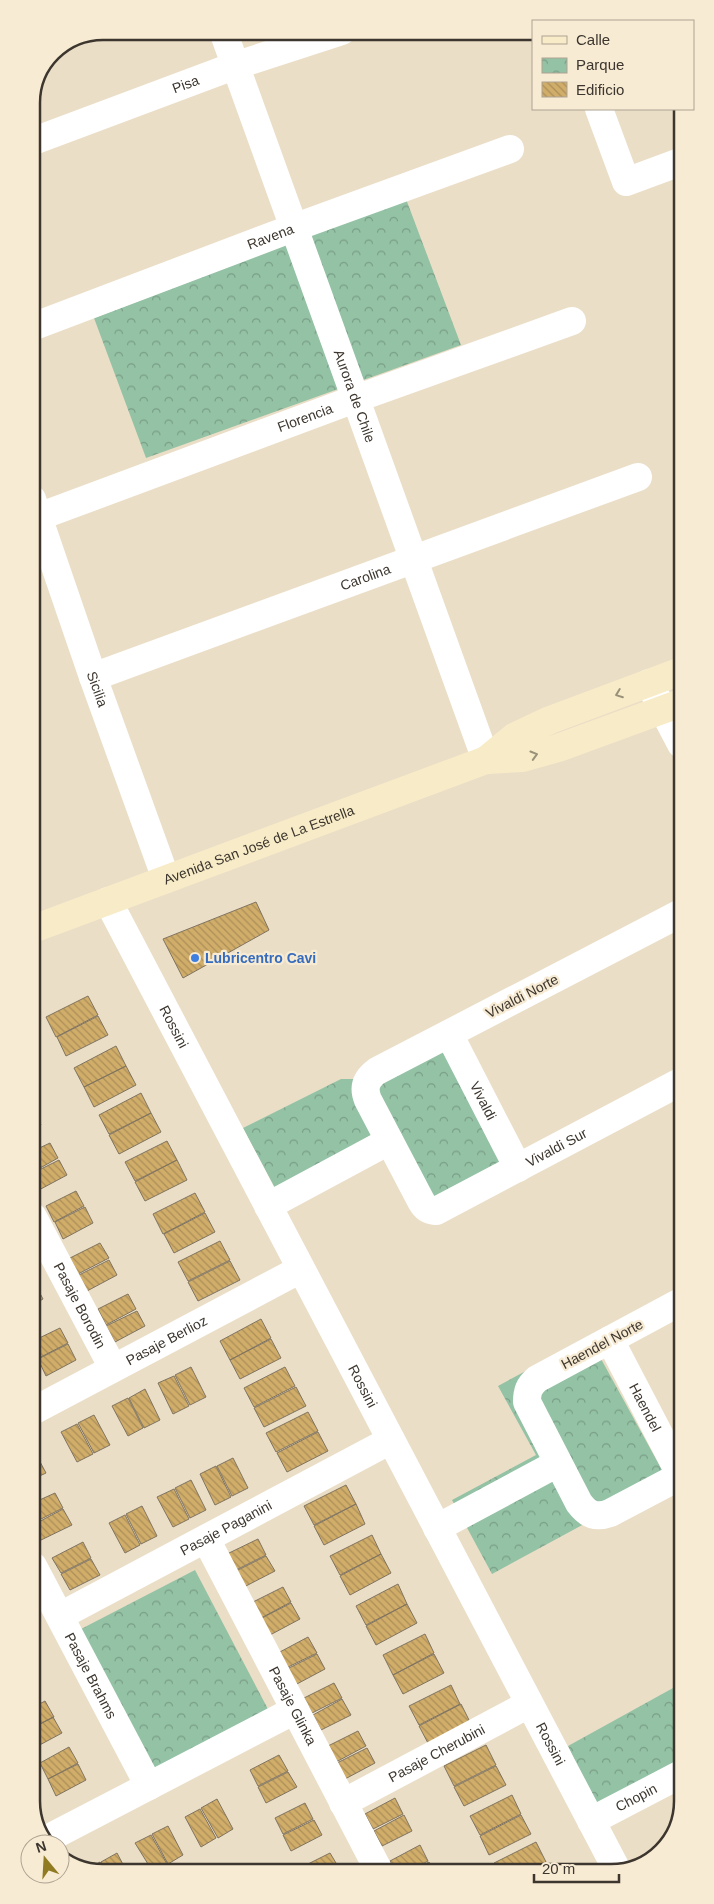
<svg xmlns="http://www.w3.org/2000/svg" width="714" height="1904" font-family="Arial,sans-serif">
<defs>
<pattern id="park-crowns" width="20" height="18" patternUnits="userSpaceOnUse" patternTransform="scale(1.25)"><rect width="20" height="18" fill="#94c2a5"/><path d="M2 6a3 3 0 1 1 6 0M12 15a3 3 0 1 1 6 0" fill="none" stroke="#7a9e87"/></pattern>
<pattern id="building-back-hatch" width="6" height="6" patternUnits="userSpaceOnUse" patternTransform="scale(1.25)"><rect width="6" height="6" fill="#d1ad6a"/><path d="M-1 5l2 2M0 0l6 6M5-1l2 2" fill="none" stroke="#ab8e58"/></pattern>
</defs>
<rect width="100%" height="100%" fill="#ebdec7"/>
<path fill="url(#park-crowns)" d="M406,199L461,345L146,458L94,318Z
M439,1045L505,1161L433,1207L391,1127L276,1190L243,1128L341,1079H379Z
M589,1337L667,1479L492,1574L452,1500L536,1455L498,1386Z
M195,1570L270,1713L155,1773L81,1629Z
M673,1688L683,1690V1764L598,1810L568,1746Z"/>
<path fill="url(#building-back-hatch)" stroke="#807460" d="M256,902L269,930L183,978L163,939Z
M88,996L98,1015L56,1037L46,1017Z
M98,1016L108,1035L66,1056L57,1037Z
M116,1046L126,1066L84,1087L74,1068Z
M126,1066L136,1085L94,1107L84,1087Z
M141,1093L151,1113L109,1134L99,1115Z
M33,1109L41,1125L33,1129Z
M151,1113L161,1132L119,1154L109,1135Z
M167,1141L177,1160L135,1181L125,1162Z
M50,1143L58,1158L33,1172V1151Z
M59,1160L67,1175L37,1191L33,1183V1173Z
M177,1160L187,1180L145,1201L135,1182Z
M76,1191L84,1206L54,1222L46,1206Z
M195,1193L205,1212L163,1234L153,1214Z
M85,1207L93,1223L63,1239L55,1222Z
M205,1213L215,1232L174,1253L164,1234Z
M220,1241L230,1260L188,1281L178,1262Z
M100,1243L109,1258L78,1274L70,1258Z
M109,1260L117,1275L87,1291L79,1275Z
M230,1261L240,1280L198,1301L188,1282Z
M35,1284L43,1299L33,1305V1285Z
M128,1294L136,1309L106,1325L98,1309Z
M137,1311L145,1326L115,1342L106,1326Z
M261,1319L271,1338L230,1360L220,1341Z
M60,1328L68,1343L37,1359L33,1350V1341Z
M271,1339L281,1358L240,1379L230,1360Z
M68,1344L76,1360L46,1376L38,1359Z
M191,1367L206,1397L190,1405L175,1375Z
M285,1367L295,1386L254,1407L244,1388Z
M174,1376L189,1406L173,1414L158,1383Z
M296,1387L306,1406L264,1427L254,1408Z
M145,1389L160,1420L144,1428L129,1398Z
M128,1398L143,1428L128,1436L112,1406Z
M308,1412L318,1431L276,1452L266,1433Z
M94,1415L110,1445L94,1453L78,1423Z
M77,1424L93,1454L77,1462L61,1432Z
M318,1432L328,1451L287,1472L277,1453Z
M38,1458L46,1473L33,1479V1460Z
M233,1458L248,1488L232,1496L217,1466Z
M216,1466L231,1497L215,1505L200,1474Z
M191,1480L206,1510L190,1518L175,1488Z
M346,1485L356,1504L314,1525L304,1506Z
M174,1489L189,1519L173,1527L157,1497Z
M55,1493L63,1508L33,1523V1503Z
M356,1504L365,1524L324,1545L314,1526Z
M142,1506L157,1536L141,1544L126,1514Z
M63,1509L72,1525L41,1540L33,1525Z
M125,1515L140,1545L125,1553L109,1523Z
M372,1535L381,1554L340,1575L330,1556Z
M258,1539L266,1555L236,1570L227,1554Z
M83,1542L91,1558L61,1573L52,1558Z
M381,1554L391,1573L350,1595L340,1576Z
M266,1556L275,1571L244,1587L236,1571Z
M91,1559L100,1575L70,1590L61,1574Z
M398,1584L407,1604L366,1625L356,1606Z
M283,1587L291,1602L261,1618L253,1602Z
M291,1603L300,1619L270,1635L262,1618Z
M407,1604L417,1623L376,1645L366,1626Z
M425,1634L434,1653L393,1675L383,1655Z
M308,1637L317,1653L286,1668L278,1653Z
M317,1654L325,1669L295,1685L287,1669Z
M434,1654L444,1673L403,1694L393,1675Z
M334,1683L342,1698L312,1713L304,1698Z
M451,1685L460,1704L419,1725L409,1706Z
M342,1699L351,1715L321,1730L313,1715Z
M45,1701L54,1717L34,1727V1707Z
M461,1704L471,1724L429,1745L419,1726Z
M53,1717L62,1733L34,1748V1727Z
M358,1731L366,1746L336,1762L328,1746Z
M486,1745L496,1765L454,1786L444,1766Z
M69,1747L78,1763L48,1779L40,1763Z
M367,1748L375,1763L345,1779L337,1763Z
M279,1755L288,1771L258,1786L250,1770Z
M78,1764L86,1780L56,1796L48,1779Z
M496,1766L506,1785L464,1806L454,1787Z
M288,1772L297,1787L266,1803L258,1787Z
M512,1795L521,1814L480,1835L470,1816Z
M395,1798L403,1814L373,1829L365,1814Z
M217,1799L233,1829L218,1838L201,1808Z
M305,1803L313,1819L283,1834L275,1818Z
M200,1809L216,1838L201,1847L185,1817Z
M404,1815L412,1831L382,1846L374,1831Z
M521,1815L531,1834L489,1855L480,1836Z
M314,1820L322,1835L291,1851L283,1835Z
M168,1826L183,1855L168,1864L152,1834Z
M151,1835L167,1864L153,1872L135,1843Z
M536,1842L546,1862L527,1871H498L494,1863Z
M420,1845L428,1861L408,1871H395L390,1861Z
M117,1853L127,1872L107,1873L101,1862Z
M330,1853L339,1868L332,1872H302L300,1868Z
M100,1862L106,1873H98L88,1869Z
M429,1862L434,1871H411Z
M546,1862L550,1871H529Z"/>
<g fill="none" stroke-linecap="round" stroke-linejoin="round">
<g stroke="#fff" stroke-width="28">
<path id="s1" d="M223,31L486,760"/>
<path d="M599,109L626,182L680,162"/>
<path id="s2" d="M31,142L234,66L342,31"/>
<path id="s3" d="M32,327L293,228L510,149"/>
<path id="s4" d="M32,499L93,677L166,879"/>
<path id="s5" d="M38,517L355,399L572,321"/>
<path id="s6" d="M93,677L638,477"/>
<path d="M649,683L681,744"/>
<path id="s7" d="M108,901L617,1870"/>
<path id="s8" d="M681,913L377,1071C366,1079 363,1088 368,1100L421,1201C425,1208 428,1210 436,1211L682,1081"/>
<path id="s9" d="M449,1034L518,1168"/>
<path d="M268,1206L389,1141"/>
<path id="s10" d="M33,1217L113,1368"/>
<path d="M682,1301L537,1379C529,1386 527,1391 527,1402L579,1503C588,1515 596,1518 610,1513L682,1475"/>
<path id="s11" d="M610,1340L681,1476"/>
<path id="s12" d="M33,1411L301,1269"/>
<path d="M437,1528L558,1463"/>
<path id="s13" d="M206,1539L379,1871"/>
<path id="s14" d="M33,1566L149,1786"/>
<path id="s15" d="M60,1616L391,1440"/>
<path id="s16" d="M343,1803L529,1704"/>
<path id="s17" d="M591,1821L683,1773"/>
<path d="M47,1839L295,1710"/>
</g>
<g stroke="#f8ecc8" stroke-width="28">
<path d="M486,760L522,758L558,748L681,703"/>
<path id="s18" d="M33,929L486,760L514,737L550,720L681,671"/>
</g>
</g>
<defs><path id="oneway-chevron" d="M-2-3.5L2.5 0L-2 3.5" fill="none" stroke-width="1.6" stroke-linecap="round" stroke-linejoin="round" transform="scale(1.25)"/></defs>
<g stroke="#9a917b">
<use href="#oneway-chevron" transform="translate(619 694) rotate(159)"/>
<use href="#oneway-chevron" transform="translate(534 755) rotate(-16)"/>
</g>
<circle fill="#3f7fe0" stroke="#f8ebd4" stroke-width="2" cx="195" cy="958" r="5"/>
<g text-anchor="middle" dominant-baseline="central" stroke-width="4.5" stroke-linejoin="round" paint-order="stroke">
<g font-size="14" fill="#3c362e" stroke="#f8ebd4">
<text stroke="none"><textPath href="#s2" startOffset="165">Pisa</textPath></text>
<text stroke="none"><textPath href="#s3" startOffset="255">Ravena</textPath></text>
<text stroke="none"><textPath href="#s1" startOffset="388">Aurora de Chile</textPath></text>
<text stroke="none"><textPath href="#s5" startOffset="285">Florencia</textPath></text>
<text stroke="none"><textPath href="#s6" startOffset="290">Carolina</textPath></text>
<text stroke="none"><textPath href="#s4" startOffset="201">Sicilia</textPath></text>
<text stroke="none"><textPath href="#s18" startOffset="241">Avenida San José de La Estrella</textPath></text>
<text transform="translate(522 996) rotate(-27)">Vivaldi Norte</text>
<text stroke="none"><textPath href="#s7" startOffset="142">Rossini</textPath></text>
<text stroke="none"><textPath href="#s9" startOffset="75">Vivaldi</textPath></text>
<text stroke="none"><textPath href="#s8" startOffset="645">Vivaldi Sur</textPath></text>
<text stroke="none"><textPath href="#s10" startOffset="100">Pasaje Borodin</textPath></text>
<text stroke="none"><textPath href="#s12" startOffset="151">Pasaje Berlioz</textPath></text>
<text transform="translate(602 1344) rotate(-28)">Haendel Norte</text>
<text stroke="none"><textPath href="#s7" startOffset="548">Rossini</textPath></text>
<text stroke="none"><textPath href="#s11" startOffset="76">Haendel</textPath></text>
<text stroke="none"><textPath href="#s15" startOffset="188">Pasaje Paganini</textPath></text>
<text stroke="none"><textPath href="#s14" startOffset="124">Pasaje Brahms</textPath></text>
<text stroke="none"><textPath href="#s13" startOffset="188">Pasaje Glinka</textPath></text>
<text stroke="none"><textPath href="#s7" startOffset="952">Rossini</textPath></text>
<text stroke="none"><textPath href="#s16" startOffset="106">Pasaje Cherubini</textPath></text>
<text stroke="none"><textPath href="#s17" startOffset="51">Chopin</textPath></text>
</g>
<g font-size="14" font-weight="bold" fill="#366cbe" stroke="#f8ebd4" text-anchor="start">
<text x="205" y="958">Lubricentro Cavi</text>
</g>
</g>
<path d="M0 0H714V1904H0ZM103 40H611A63 63 0 0 1 674 103V1801A63 63 0 0 1 611 1864H103A63 63 0 0 1 40 1801V103A63 63 0 0 1 103 40Z" fill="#f8ebd4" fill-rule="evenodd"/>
<path fill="none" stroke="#3c362e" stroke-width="2.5" d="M103 40H611A63 63 0 0 1 674 103V1801A63 63 0 0 1 611 1864H103A63 63 0 0 1 40 1801V103A63 63 0 0 1 103 40Z"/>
<rect x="532" y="20" width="162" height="90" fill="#f8ebd4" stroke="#ada392"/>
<rect x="542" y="36" width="25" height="8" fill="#f8ecc8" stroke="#ada392"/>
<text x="576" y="45" font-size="15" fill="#3c362e">Calle</text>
<rect x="542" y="58" width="25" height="15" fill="url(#park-crowns)" stroke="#ada392"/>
<text x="576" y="70" font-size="15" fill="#3c362e">Parque</text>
<rect x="542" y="82" width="25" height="15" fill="url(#building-back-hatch)" stroke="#ada392"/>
<text x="576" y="95" font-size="15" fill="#3c362e">Edificio</text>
<g transform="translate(45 1859) rotate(342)"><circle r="24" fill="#f8ebd4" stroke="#ada392"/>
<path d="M0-4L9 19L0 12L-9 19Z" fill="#917b22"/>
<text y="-8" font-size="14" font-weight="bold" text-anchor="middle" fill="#3c362e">N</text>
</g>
<path d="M534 1874v8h85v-8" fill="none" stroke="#3c362e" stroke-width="2.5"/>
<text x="542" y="1874" font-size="15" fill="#3c362e" stroke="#f8ebd4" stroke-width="4" paint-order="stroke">20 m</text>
</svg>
